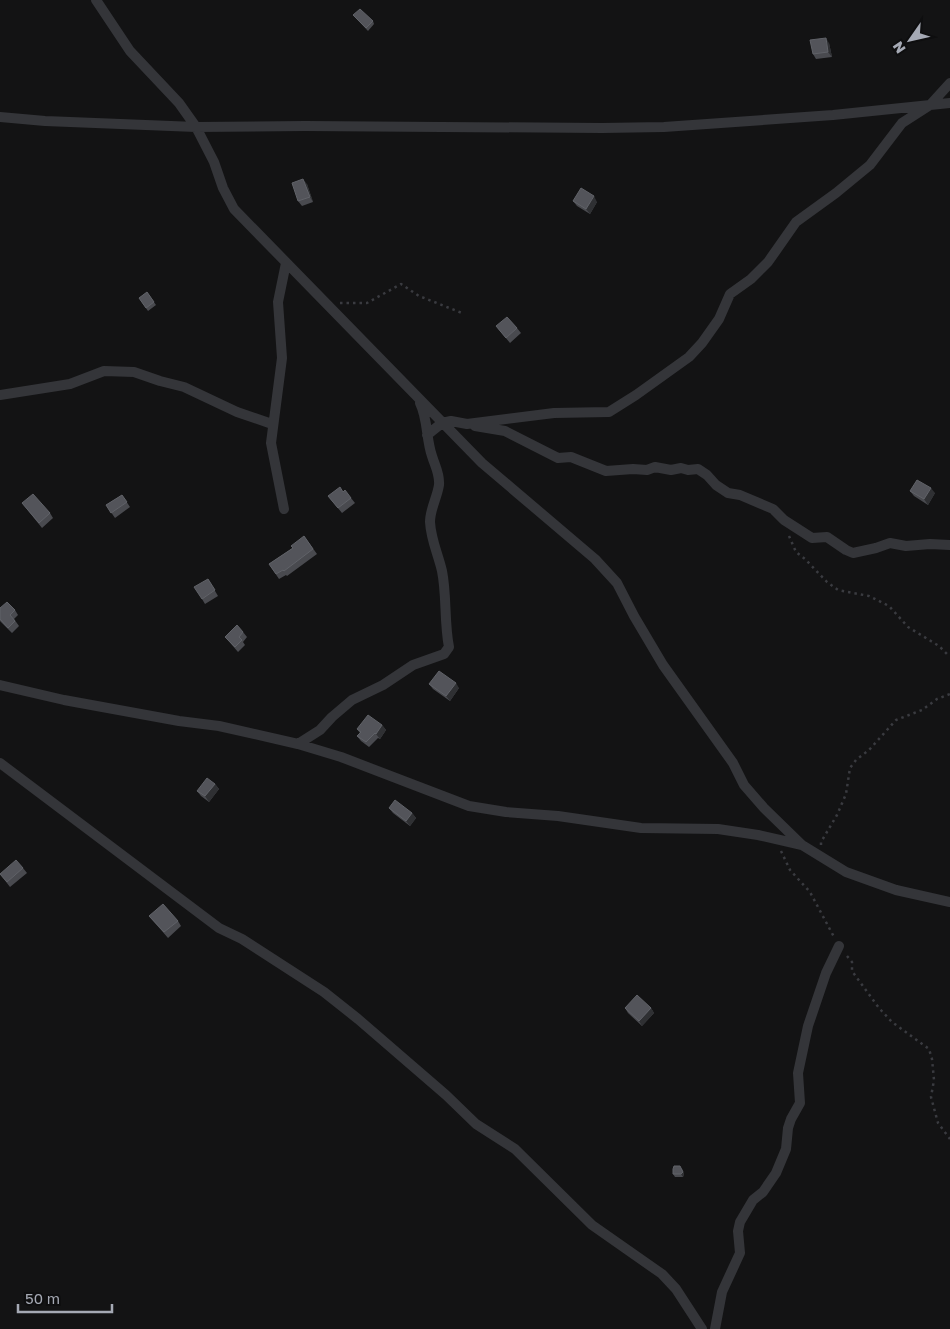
<svg xmlns="http://www.w3.org/2000/svg" width="950" height="1329" font-family="'Golos Text',sans-serif">
<rect width="100%" height="100%" fill="#131314"/>
<g fill="none" stroke-linecap="round" stroke-linejoin="round">
<path stroke="#3a3b40" stroke-width="2.5" stroke-dasharray="2.5 4" stroke-linecap="butt" d="M340,303H367L401,284L419,296L462,313
M789,536L796,552L805,559L827,582L838,590L869,596L889,606L908,627L939,646L949,656
M821,845V842L837,815L846,794L850,768L856,760L869,750L896,720L922,710L937,699L950,694
M781,851L790,870L810,892L834,937
M847,956L852,962V971L879,1008L892,1022L929,1049L932,1059L934,1080L931,1097L938,1123L950,1139"/>
<path stroke="#343539" stroke-width="10" d="M96,0L130,51L179,103L196,127L214,162L223,188L234,209L482,463L595,559L617,583L634,616L663,665L733,763L744,785L764,808L802,845L846,872L896,890L950,902
M0,117L45,121L196,127L305,126L602,128L664,127L833,115L950,103
M0,395L70,384L104,371L134,372L160,381L184,387L237,412L272,424
M475,426L505,431L558,458L571,457L606,471L633,469L647,470L655,467L671,470L681,468L688,470L698,469L707,475L716,485L728,493L740,495L773,509L784,520L812,538L827,537L846,550L853,553L876,548L890,543L906,546L930,544L950,545
M427,435L442,423L451,421L467,424L554,413L609,412L636,395L689,357L702,343L719,319L730,294L751,279L768,262L796,222L836,193L870,165L902,123L930,105L950,83
M284,509L271,443L282,358L278,302L286,263
M0,685L64,700L179,721L219,726L298,744L341,757L469,806L506,812L558,816L641,828L718,829L758,835L802,845
M298,744L320,730L332,717L352,700L383,685L413,665L444,654L449,647C444,622 447,596 442,571C438,554 431,540 430,522C430,509 437,498 439,485C440,474 435,466 432,456C426,439 428,419 420,403
M0,763L219,928L242,939L324,992L358,1019L446,1095L476,1124L515,1149L592,1225L662,1274L676,1289L702,1329
M715,1329L722,1292L740,1253L738,1231L740,1222L753,1200L763,1192L776,1173L786,1149L788,1128L791,1119L800,1103L798,1073L808,1026L826,973L839,946"/>
</g>
<path fill="#494a4f" d="M353,15L373,21L374,24L368,31Z
M829,43L832,57L816,59L813,54Z
M307,184L313,202L302,206L298,201Z
M573,201L597,202L590,214L577,206Z
M147,292L156,305L148,311L139,298Z
M496,326L517,328L521,333L510,343Z
M910,491L935,493L928,505L914,496Z
M343,492L351,498L355,503L342,513L328,496Z
M122,495L130,507L115,518L106,505Z
M22,503L50,513L53,518L42,528Z
M304,536L317,554L287,576L286,575L279,579L269,564L293,548Z
M208,579L218,596L205,604L202,599Z
M0,608L15,610L18,615L14,619L19,626L12,633L0,621Z
M243,632L247,637L243,642L245,645L238,652L225,637Z
M429,684L459,688L450,701L433,689Z
M382,725L386,730L380,739L378,738L369,747L361,741L357,736L360,733L357,729Z
M215,784L219,789L209,802L201,796L197,791Z
M389,808L412,813L416,818L410,826L393,813Z
M23,868L27,873L10,887L0,874Z
M149,916L178,921L181,926L168,938Z
M625,1008H651L654,1013L642,1026L628,1013Z
M682,1169L684,1174L683,1177H675L673,1174Z"/>
<path fill="#2f3033" d="M826,38L829,43L832,57L828,52Z
M303,179L307,184L313,202L310,197Z
M594,196L597,202L590,214L586,209Z
M931,488L935,493L928,505L924,499Z
M456,683L459,688L450,701L446,696Z
M382,725L386,730L380,739L376,734Z
M215,784L219,789L209,802L205,796Z
M412,813L416,818L410,826L406,821Z
M651,1008L654,1013L642,1026L639,1021Z
M680,1166L684,1174L683,1177L681,1174Z"/>
<path fill="#53545a" stroke="#606268" d="M360,9L373,21L366,28L353,15Z
M826,38L828,52L813,54L810,40Z
M303,179L310,197L298,201L292,183Z
M581,188L594,196L586,209L573,201Z
M147,292L154,302L146,308L139,298Z
M507,317L517,328L506,338L496,326Z
M917,480L931,488L924,499L910,491Z
M340,487L343,492L345,490L351,498L338,508L328,496Z
M33,494L50,513L39,523L22,503Z
M122,495L127,502L111,513L106,505Z
M304,536L313,549L284,571L283,570L276,574L269,564L293,548L291,546Z
M208,579L215,590L202,599L194,587Z
M7,602L15,610L10,615L15,621L8,628L0,619V608Z
M237,625L243,632L239,637L242,640L235,647L225,637Z
M439,671L456,683L446,696L429,684Z
M368,715L382,725L376,734L375,733L366,742L357,736L361,732L357,729Z
M207,778L215,784L205,796L197,791Z
M395,800L412,813L406,821L389,808Z
M16,860L23,868L7,882L0,874Z
M163,904L178,921L164,932L149,916Z
M637,995L651,1008L639,1021L625,1008Z
M674,1166H680L683,1172L681,1174H673V1169Z"/>
<g transform="translate(910 40) rotate(236)" stroke="#0e0e0f" stroke-width="4" paint-order="stroke">
<path d="M0-4L9 19L0 12L-9 19Z" fill="#a5a9b4"/>
<text y="-8" font-size="14" font-weight="bold" text-anchor="middle" fill="#a5a9b4">N</text>
</g>
<path d="M18 1304v8h94v-8" fill="none" stroke="#a5a9b4" stroke-width="2.5"/>
<text x="25" y="1304" font-size="15" fill="#a5a9b4" stroke="#0e0e0f" stroke-width="4" paint-order="stroke">50 m</text>
</svg>
